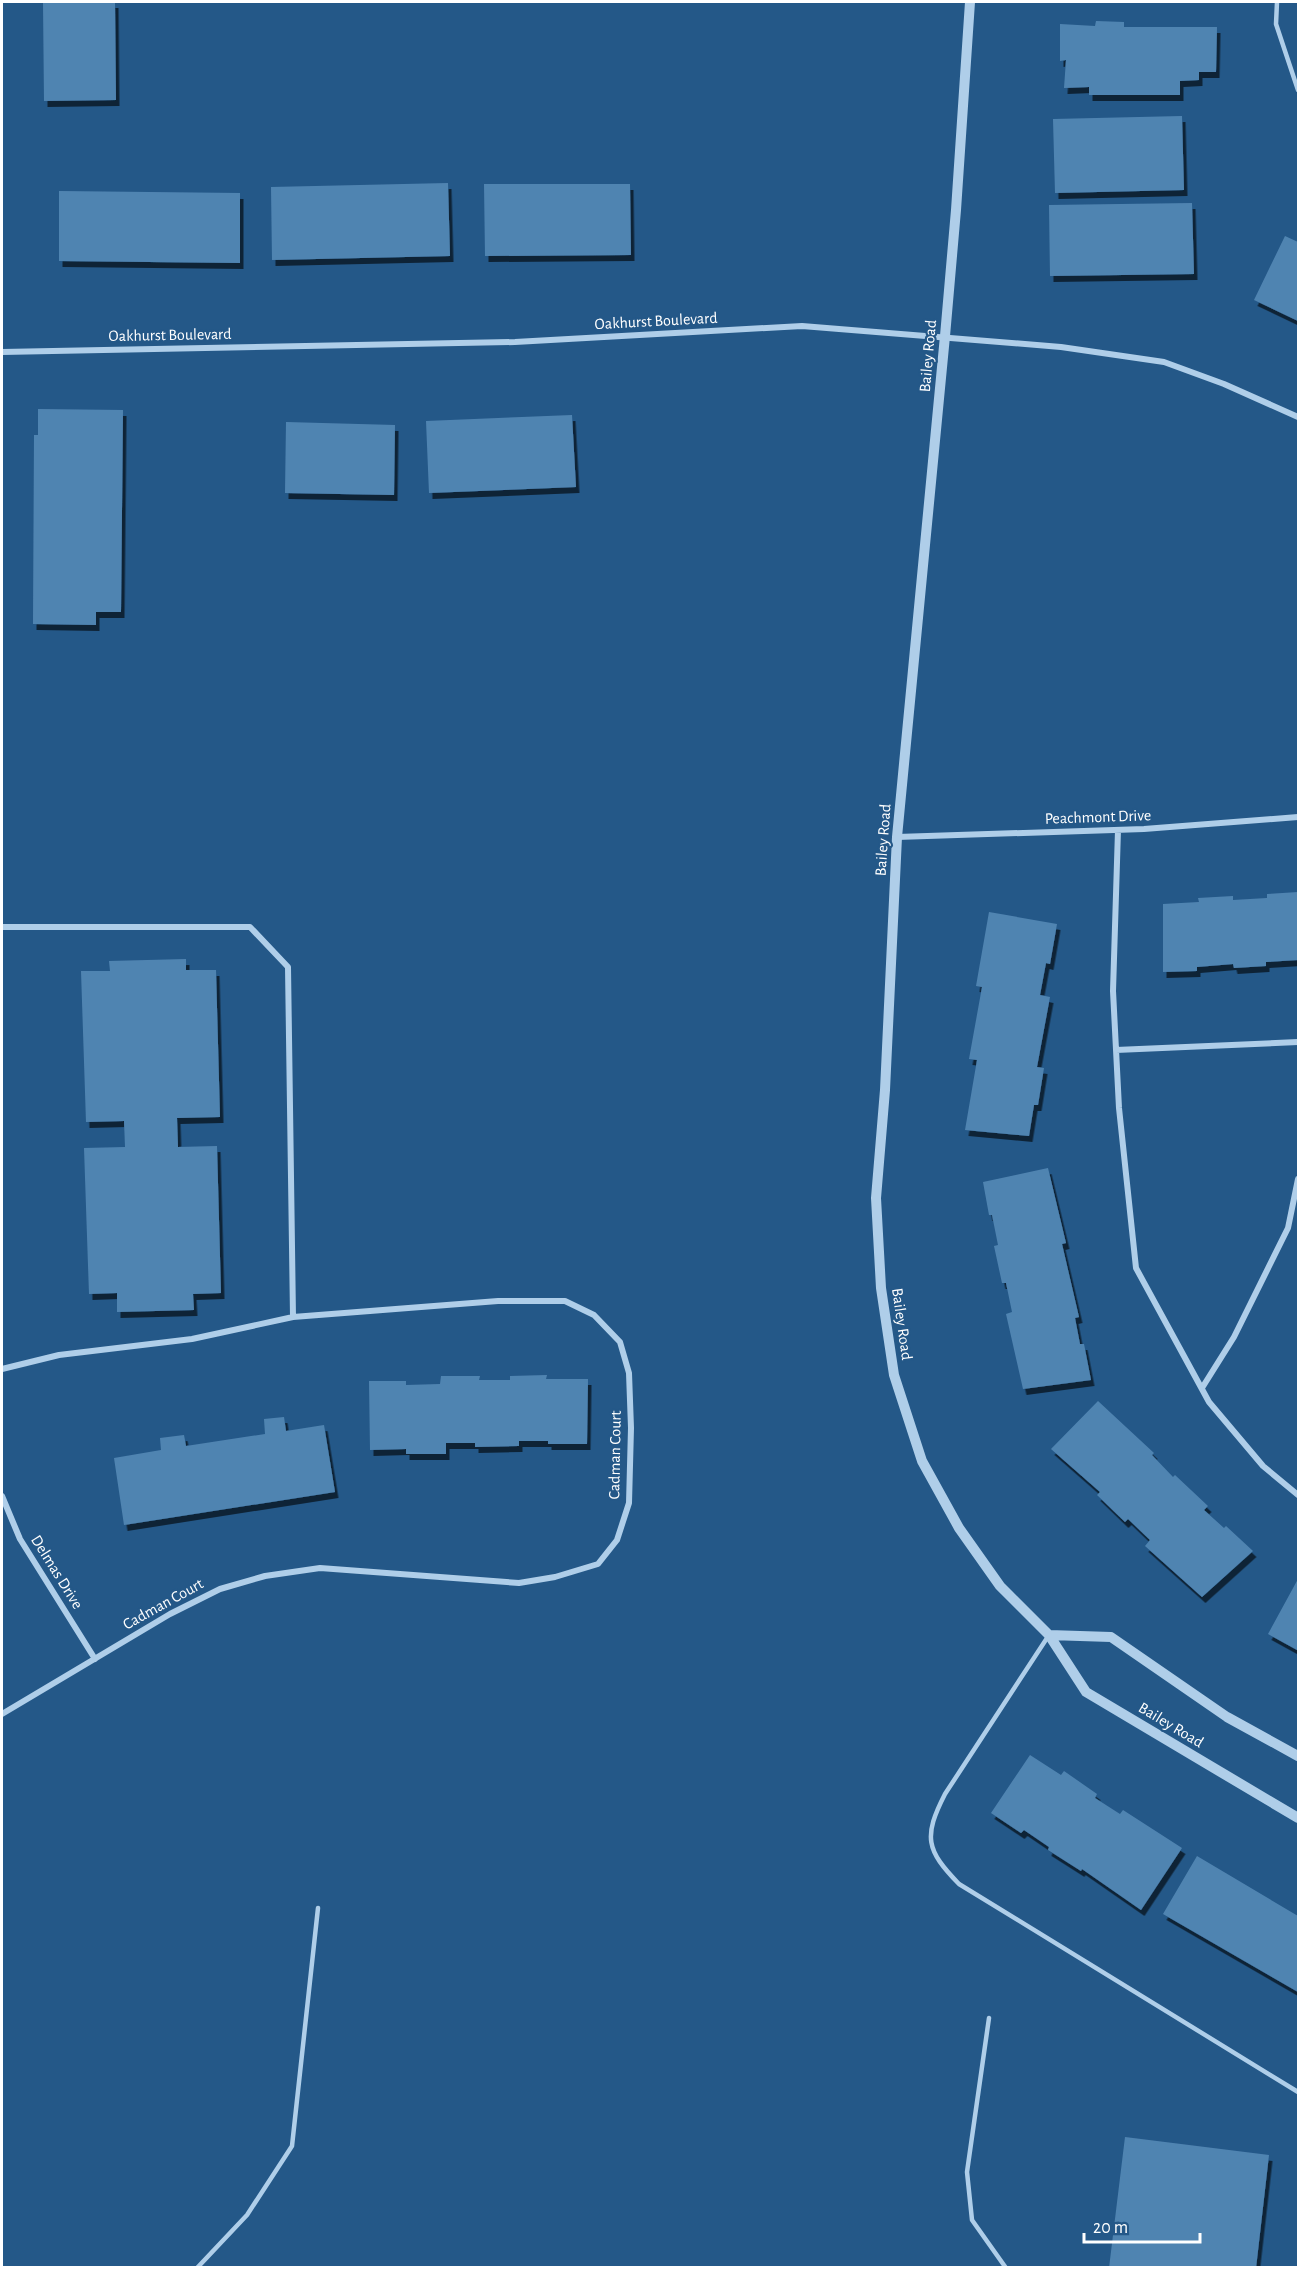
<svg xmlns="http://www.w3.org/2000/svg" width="1300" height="2269" font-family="'Alegreya Sans',sans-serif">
<defs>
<filter id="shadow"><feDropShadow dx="3.5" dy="6" stdDeviation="0" flood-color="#0009"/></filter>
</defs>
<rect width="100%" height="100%" fill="#245888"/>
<path fill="#5084b1" filter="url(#shadow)" d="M43,2H115L116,100L44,101Z
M1096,21L1124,22V27H1217L1216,72H1199V80L1180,81V95H1089V87L1064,88L1066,60L1060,61V24L1095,26Z
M1182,116L1184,190L1055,193L1053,119Z
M448,183L450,256L272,260L271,187Z
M484,184H630L631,255L485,256Z
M59,191L240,193V263L59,261Z
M1192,203L1194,274L1050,276L1049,205Z
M1285,236L1298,242V321L1254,300Z
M38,409L123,410L121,612H96V625L33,624L34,435H38Z
M572,415L576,487L429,493L426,421Z
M286,422L395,425L394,495L285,493Z
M1298,892V960L1266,962V966L1234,968L1233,964L1197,967V971L1163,972V904L1199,902L1198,898L1233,896V900L1267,898V894Z
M989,912L1057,924L1050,964L1046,963L1040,995L1050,997L1037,1067L1044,1068L1038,1105H1034L1029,1136L965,1130L977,1060L969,1059L982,987L976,986Z
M186,959V970H216L220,1117L177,1118L178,1147L217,1146L221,1293L193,1294L194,1310L117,1312V1293L89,1294L84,1148L125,1147L124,1121L86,1122L81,971H110L109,961Z
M1048,1168L1066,1243L1062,1244L1079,1317L1075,1318L1080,1344H1084L1091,1380L1023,1389L1006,1314L1012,1312L1006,1283H1002L994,1246L998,1245L992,1215H989L983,1182Z
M547,1375L546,1379H588L587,1444H548V1441H519V1446L475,1447V1443H446V1454H406V1449L370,1450L369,1381H406V1385L440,1384L441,1376H480L479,1380H510V1376Z
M1098,1401L1154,1453L1152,1455L1173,1477L1175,1475L1208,1506L1204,1510L1224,1528L1226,1526L1253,1551L1202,1597L1145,1546L1150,1540L1128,1519L1125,1522L1097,1495L1100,1492L1051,1449Z
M284,1417L286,1431L324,1425L335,1492L124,1525L114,1458L161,1450L160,1438L184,1435L186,1446L265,1434L264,1419Z
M1298,1579V1649L1297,1650L1268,1634Z
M1030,1755L1061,1775L1064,1771L1097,1794L1095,1798L1120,1814L1123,1810L1182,1848L1141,1910L1082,1869L1081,1871L1048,1850L1049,1847L1024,1830L1021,1833L991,1813Z
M1197,1856L1298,1916V1992L1163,1914Z
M1125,2137L1269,2155L1256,2268H1109Z"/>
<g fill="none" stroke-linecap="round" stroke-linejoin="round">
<path stroke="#afcee9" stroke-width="4.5" d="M1277,2L1276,24L1298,90
M1049,1635L945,1794C923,1837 926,1850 959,1884L1298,2092
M989,2018L967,2172L972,2220L1006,2268
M197,2268L247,2215L292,2146L318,1908"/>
<path stroke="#afcee9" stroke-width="6" d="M2,352L515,342L802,326L1061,347L1164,362L1224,384L1298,417
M1118,830L1113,991L1119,1108L1136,1268L1209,1402L1263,1466L1298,1495
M897,837L1144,829L1298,817
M2,927H250L288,967L293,1317
M1116,1050L1298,1042
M2,1369L59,1355L192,1339L293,1317L498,1301H565L594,1315L620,1342L629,1373L631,1428L629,1503L617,1540L598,1564L555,1577L519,1583L320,1568L265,1576L220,1589L170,1614L2,1714
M1202,1388L1234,1337L1288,1228L1298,1179
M2,1496L20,1539L95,1659"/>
<path stroke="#afcee9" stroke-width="10" d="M970,2L956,210L945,336L897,837L885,1090L876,1198L881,1288L894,1375L922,1461L959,1528L1000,1586L1049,1635L1086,1692L1298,1818
M1049,1635L1111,1637L1227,1717L1298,1756"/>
</g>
<g text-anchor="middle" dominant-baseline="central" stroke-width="4.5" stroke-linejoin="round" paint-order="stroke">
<g font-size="16" fill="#fff" stroke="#245888">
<text transform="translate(656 321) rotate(-3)">Oakhurst Boulevard</text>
<text transform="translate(170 335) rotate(-1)">Oakhurst Boulevard</text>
<text transform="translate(928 356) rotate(-85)">Bailey Road</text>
<text transform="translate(1098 817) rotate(-2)">Peachmont Drive</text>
<text transform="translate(883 840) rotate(-86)">Bailey Road</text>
<text transform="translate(902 1324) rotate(82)">Bailey Road</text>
<text transform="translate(615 1455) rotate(-89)">Cadman Court</text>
<text transform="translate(57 1572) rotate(58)">Delmas Drive</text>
<text transform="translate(163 1604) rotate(-29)">Cadman Court</text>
<text transform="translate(1171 1725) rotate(31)">Bailey Road</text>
</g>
</g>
<rect width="1300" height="2269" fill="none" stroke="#ffffff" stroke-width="6"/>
<path d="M1084 2233v9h116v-9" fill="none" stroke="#ffffff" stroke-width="3"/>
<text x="1093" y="2233" font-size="18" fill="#ffffff" stroke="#245888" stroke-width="4.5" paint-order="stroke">20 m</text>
</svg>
